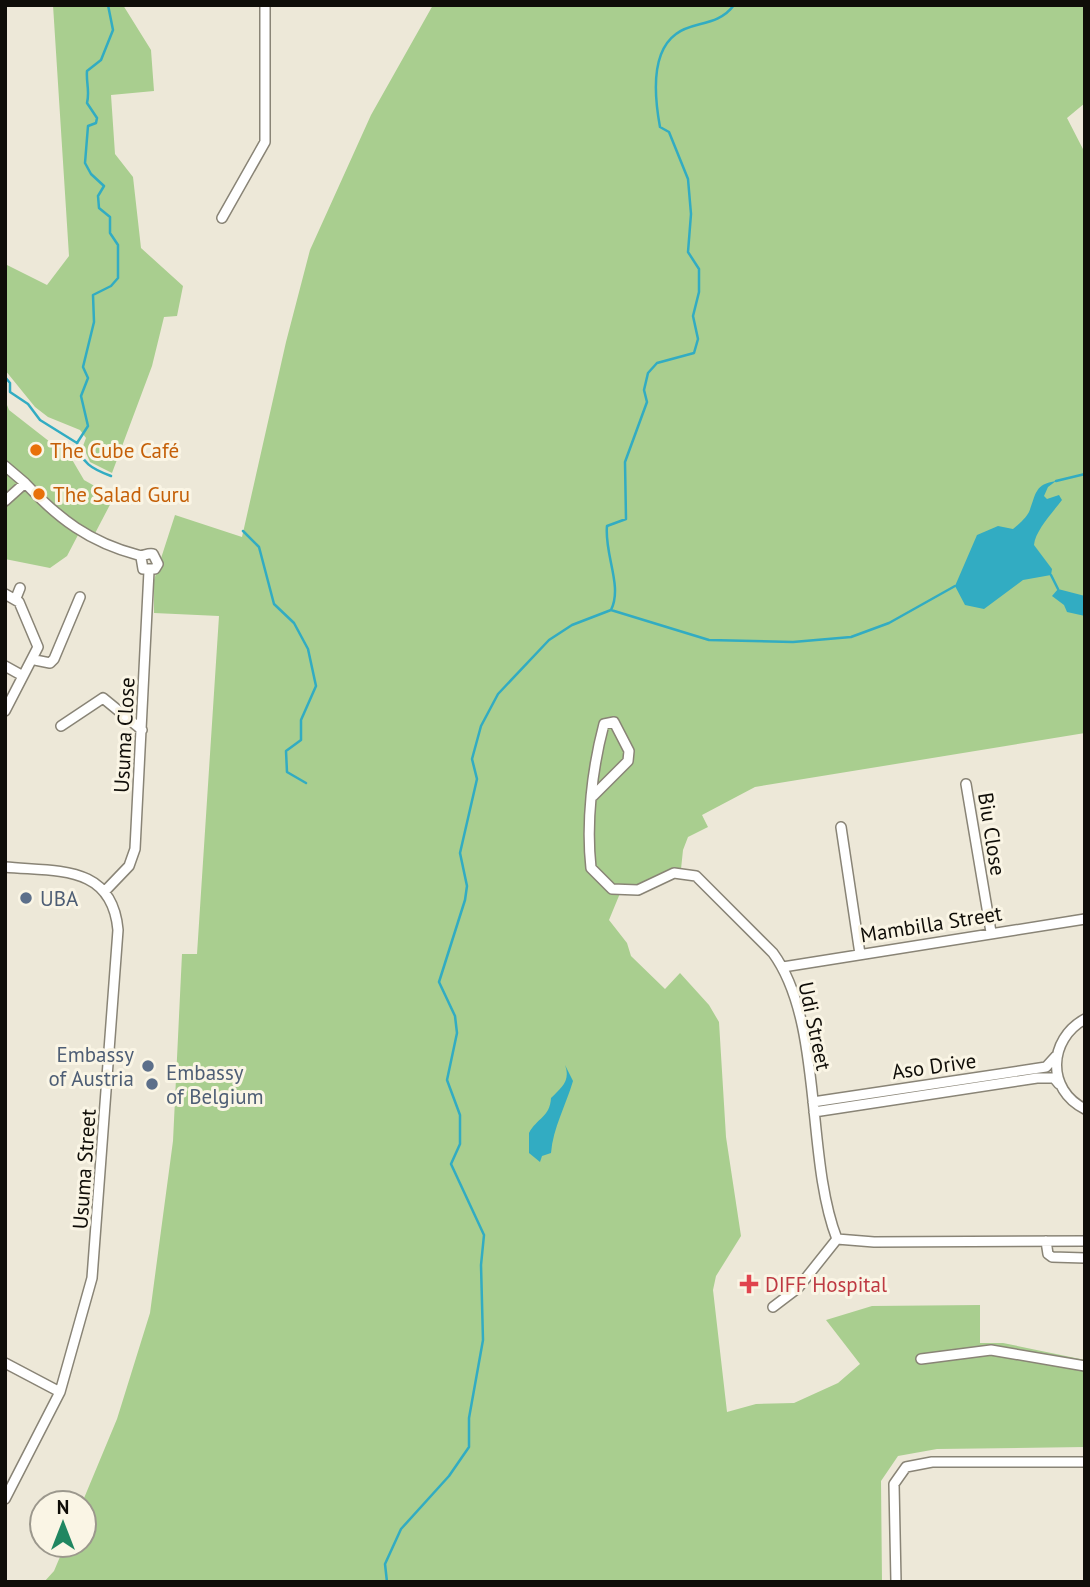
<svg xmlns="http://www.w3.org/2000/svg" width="1090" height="1587" font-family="'PT Sans',sans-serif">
<rect width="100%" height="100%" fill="#ede8d8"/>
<path fill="#a9ce8f" d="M53,5H123L151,50L154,91L111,95L115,154L133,177L141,248L183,286L177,316L164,317L152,366L112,473L90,462L83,446L86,438L80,430L48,417L35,407L5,370V264L47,285L69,256Z
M433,5H1085V103L1067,118L1085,153V733L755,787L702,815L708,827L688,837L683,850L681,869C658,869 651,886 623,886L609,920L627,943L631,956L665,989L680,973L709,1005L719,1022L726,1137L741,1236L716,1276L713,1290L727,1412L756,1404L794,1403L838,1383L860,1364L826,1320L872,1306L980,1305V1343H1003L1085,1360V1447L937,1449L898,1456L881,1481L882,1582H44L54,1571L65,1545H84L82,1503L117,1419L150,1313L173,1141L182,954H197L219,616L154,613V580L175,515L242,537L286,342L310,250L371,115Z
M5,400L9,410L50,442L67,451L84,480L114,497L91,541L78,535L67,556L50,568L5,559Z"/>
<path fill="#32acc2" d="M1056,481L1048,487L1044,496L1047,499L1059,495L1062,500C1053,512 1035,531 1034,545L1052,569L1051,575L1023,580L984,609L965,605L955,586L977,535L998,526L1013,529C1018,525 1026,518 1029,512C1036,495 1034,484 1056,481Z
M1058,589L1085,596V616L1067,612L1064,605L1052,596Z
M565,1065L573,1081C566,1105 553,1128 551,1153L542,1156L540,1162L529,1153V1133C537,1118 550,1117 551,1098C561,1088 571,1081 565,1065Z"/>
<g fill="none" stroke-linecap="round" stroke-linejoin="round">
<path stroke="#32acc2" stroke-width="2.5" d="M5,377L10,383V392L28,404L40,420L77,443C81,463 92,469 111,476
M77,443L88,426L81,396L88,378L83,367L94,322L93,295L111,286L118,278V245L110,233V217L99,208L98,196L104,186L91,174L85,163L88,126L96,123L97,118L87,103C90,91 86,83 87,71L101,60L113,30L108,5
M1056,481L1085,474
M243,531L259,547L274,604L294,623L308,649L316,686L301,720V740L286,751L287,772L306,783
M1051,575L1058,589
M611,610L709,640L793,642L851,637L889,623L955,586
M387,1582L385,1564L401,1529L449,1476L469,1447V1418L483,1340L481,1265L484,1235L451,1164L460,1144V1115L447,1080L457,1033L455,1016L439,982L465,900L467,886L460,853L477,779L472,759L481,726L498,694L549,640L572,625L611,610C623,586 604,554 607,526L626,519L625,462L647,402L644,390L648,373L657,363L694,353L698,339L693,316L699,292V269L688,252L691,214L688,179L669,132L660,127C655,100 650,53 676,34C692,21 718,27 734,5"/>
<g stroke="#898476" stroke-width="12">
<path id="minor" d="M222,218L265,142V5
M5,466L25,483
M5,501L25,483C59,519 89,542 138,555C143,557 146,553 153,554L158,564L155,569H143L141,557
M5,594L19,602L38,647L5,711
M16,598L20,588
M35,660L50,663L54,659L80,597
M5,666L23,676
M61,726L103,698L142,730
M966,784L991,932
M593,796L628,761L629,751L614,722L604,724C592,769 586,823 591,868L612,889L638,890L674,873L696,876L773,953C824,1023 805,1157 837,1239L798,1288L773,1307
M841,827L860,954
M5,867C57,872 112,864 118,930L92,1278L60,1392L5,1499
M106,890L129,866L135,849L149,571
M783,967L1085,919
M1085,1019C1048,1039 1046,1090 1085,1109
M813,1102L1046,1067L1056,1056
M814,1112L1037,1078H1054L1059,1084
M837,1239L874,1242L1085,1241
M1046,1241L1048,1254L1052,1257L1085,1258
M921,1359L991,1350L1085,1366
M5,1363L60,1392
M896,1582L894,1484L906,1467L932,1462H1085"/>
</g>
<use href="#minor" stroke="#fff" stroke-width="9"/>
</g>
<g fill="#e8710a" stroke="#faf5e5" stroke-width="2.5">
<circle cx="36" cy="450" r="7"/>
<circle cx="39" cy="494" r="7"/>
</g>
<g fill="#5c6f8a" stroke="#faf5e5" stroke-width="2.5">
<circle cx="26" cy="898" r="7"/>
<circle cx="148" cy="1066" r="7"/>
<circle cx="152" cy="1084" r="7"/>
</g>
<path fill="#e0444e" stroke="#faf5e5" stroke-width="2.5" d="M745.5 1273.5h7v7h7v7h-7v7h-7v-7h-7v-7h7z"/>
<g text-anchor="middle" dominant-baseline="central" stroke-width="6" stroke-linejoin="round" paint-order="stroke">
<g font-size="21" fill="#c56008" stroke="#faf5e5" text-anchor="start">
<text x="50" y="450">The Cube Café</text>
<text x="53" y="494">The Salad Guru</text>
</g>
<g font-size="21" fill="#0f0d08" stroke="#faf5e5">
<text transform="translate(124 735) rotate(-87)">Usuma Close</text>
<text transform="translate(992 834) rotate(81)">Biu Close</text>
<text transform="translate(931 924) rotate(-9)">Mambilla Street</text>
<text transform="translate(815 1026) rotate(78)">Udi Street</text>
<text transform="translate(934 1066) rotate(-8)">Aso Drive</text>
<text transform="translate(84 1169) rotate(-86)">Usuma Street</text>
</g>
<g font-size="21" fill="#4e5e75" stroke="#faf5e5" text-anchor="start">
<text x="40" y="898">UBA</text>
<text x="134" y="1054" text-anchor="end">Embassy<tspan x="134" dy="24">of Austria</tspan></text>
<text x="166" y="1072">Embassy<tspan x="166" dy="24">of Belgium</tspan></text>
</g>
<g font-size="21" fill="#be3a42" stroke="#faf5e5" text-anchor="start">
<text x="765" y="1284">DIFF Hospital</text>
</g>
</g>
<rect width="1090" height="1587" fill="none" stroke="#0f0d08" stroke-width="14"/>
<g transform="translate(63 1524)"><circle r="33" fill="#faf5e5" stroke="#9c988d" stroke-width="2"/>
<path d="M0-5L12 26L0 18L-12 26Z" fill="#208661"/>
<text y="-10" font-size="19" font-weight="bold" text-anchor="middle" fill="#0f0d08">N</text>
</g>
</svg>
